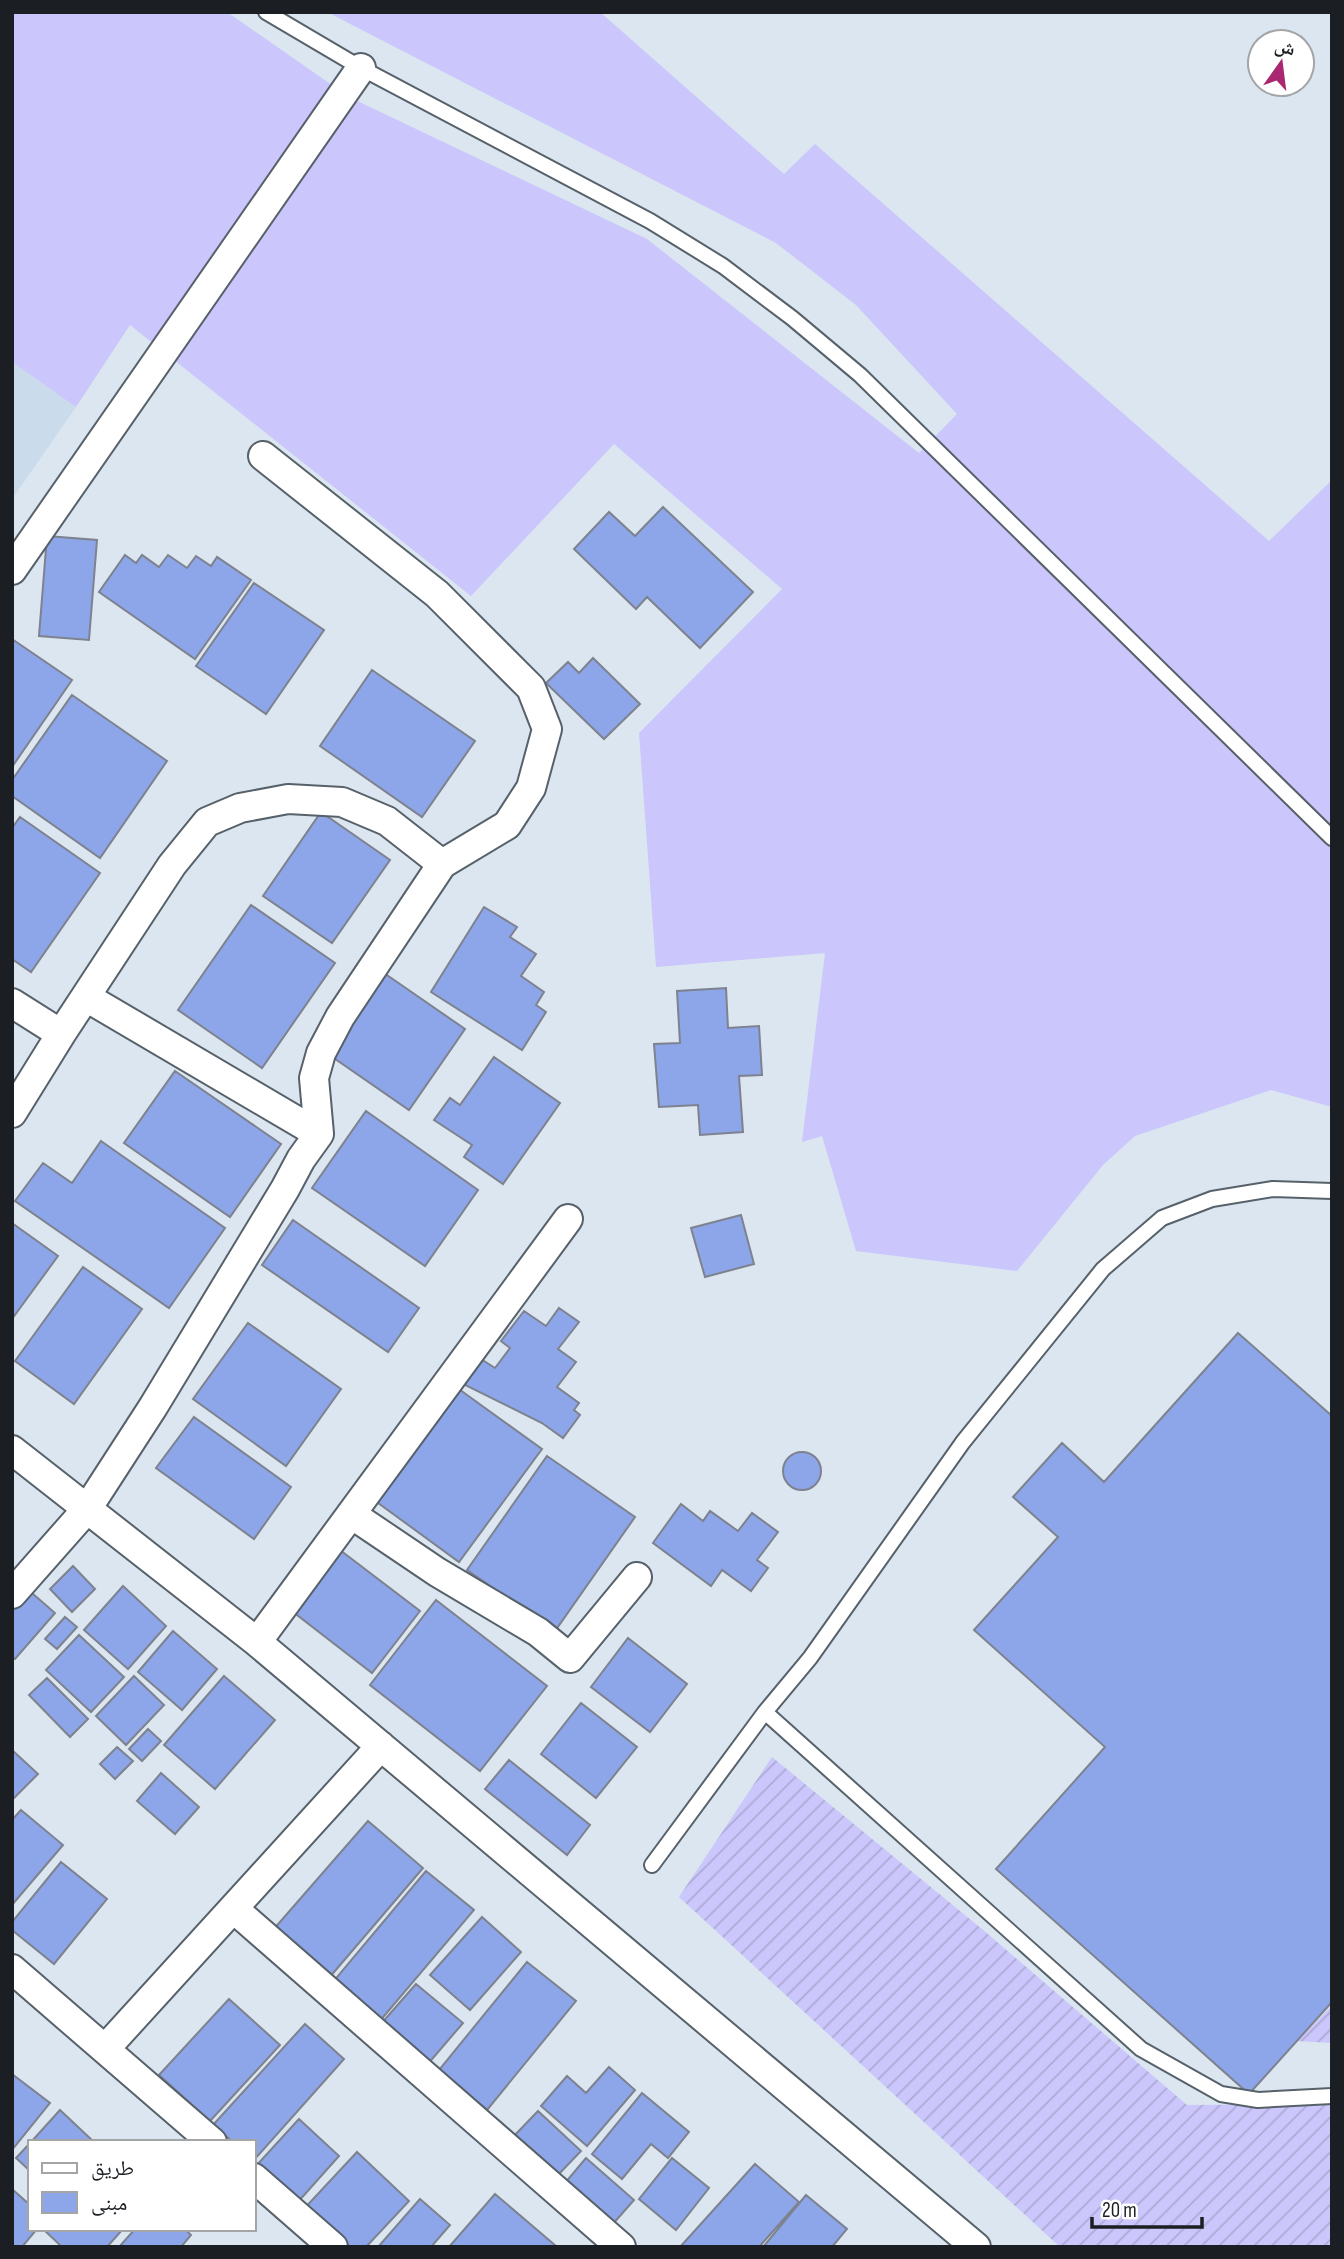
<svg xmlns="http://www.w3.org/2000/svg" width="1344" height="2259" font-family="'Sofia Sans Condensed','Noto Naskh Arabic',sans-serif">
<defs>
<pattern id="garden-furrows" width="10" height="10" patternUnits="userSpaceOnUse" patternTransform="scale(1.75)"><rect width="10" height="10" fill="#cbc6fb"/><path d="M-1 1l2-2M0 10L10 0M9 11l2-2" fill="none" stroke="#aeaad7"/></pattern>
</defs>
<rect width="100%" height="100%" fill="#dbe6f0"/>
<path fill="#cadbeb" d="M12,362L76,407L12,499Z"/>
<path fill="#cbc6fb" d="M12,12H227L349,97L647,239L919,453L957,414L856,305L776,243L327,12H600L784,174L815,144L1269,541L1332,480V1107L1271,1090L1135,1136L1103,1165L1017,1271L856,1251L822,1136L802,1142L825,953L656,967L639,733L782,589L614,444L471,596L130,325L76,407L12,362Z"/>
<path fill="url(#garden-furrows)" d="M772,1757L982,1929L1187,2105L1332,2104V2247H1299L1297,2245L1295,2247H1060L679,1897Z
M1332,2006V2043L1297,2041Z"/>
<path fill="#8da6e9" stroke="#7d828e" stroke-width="2" d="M663,507L753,592L700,648L647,597L636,609L574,549L609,512L635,536Z
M47,536L97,540L89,640L39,636Z
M125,555L136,563L142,555L159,567L168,555L187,568L196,556L211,566L217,557L251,580L195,659L99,592Z
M254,583L324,630L266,714L196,666Z
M12,639L72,680L12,767Z
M593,658L640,704L604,739L546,683L568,662L579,673Z
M372,670L475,741L422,817L320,746Z
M72,695L167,761L100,858L12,796V780Z
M321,812L390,860L332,943L263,896Z
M20,817L100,873L31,972L12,959V828Z
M251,905L335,963L262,1068L178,1010Z
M484,907L517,927L510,937L536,954L521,976L544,992L536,1005L546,1012L522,1050L431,992Z
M384,973L465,1029L409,1110L328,1054Z
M726,988L728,1028L759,1026L762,1075L739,1076L743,1132L700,1135L698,1105L659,1107L654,1044L680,1043L677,991Z
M494,1057L560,1103L503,1184L464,1157L472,1145L434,1120L450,1098L460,1105Z
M175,1071L281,1144L230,1217L124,1143Z
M366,1111L478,1190L425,1266L312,1188Z
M101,1141L225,1228L169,1308L15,1201L43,1163L72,1183Z
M741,1215L754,1264L705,1277L691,1228Z
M293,1220L419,1308L388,1352L262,1265Z
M12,1223L58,1256L12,1319Z
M83,1267L142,1309L74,1404L15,1361Z
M559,1308L579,1322L558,1349L576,1362L557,1387L579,1403L574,1410L580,1415L563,1438L542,1423L463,1384L481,1359L495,1368L510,1348L501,1341L524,1311L546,1326Z
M248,1323L341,1389L286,1466L193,1399Z
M1238,1333L1332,1416V2002L1249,2094L996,1869L1105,1747L974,1630L1058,1537L1013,1497L1062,1443L1104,1482Z
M456,1387L542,1449L459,1562L374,1500Z
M194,1417L291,1487L254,1539L156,1468Z
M783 1471a19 19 0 1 1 38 0a19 19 0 1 1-38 0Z
M547,1456L635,1517L555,1631L467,1570Z
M681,1504L703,1521L710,1511L738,1531L752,1513L778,1532L757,1560L768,1568L751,1591L722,1570L711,1586L653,1543Z
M336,1547L420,1611L372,1673L288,1608Z
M73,1566L95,1589L72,1612L50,1589Z
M123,1586L166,1626L128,1669L84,1630Z
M25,1587L55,1613L15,1659L12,1657V1602Z
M436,1600L547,1686L480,1771L370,1685Z
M65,1617L77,1627L57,1649L45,1639Z
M173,1631L217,1669L182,1710L138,1672Z
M79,1635L124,1677L91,1712L46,1670Z
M628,1638L687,1684L650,1732L591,1687Z
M134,1676L164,1705L126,1745L96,1716Z
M224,1676L275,1720L215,1789L164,1745Z
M47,1678L88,1719L70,1737L29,1695Z
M581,1703L637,1747L596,1798L541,1754Z
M148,1729L161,1741L142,1761L129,1749Z
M117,1747L133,1761L115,1779L100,1764Z
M12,1750L38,1774L12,1800Z
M509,1760L590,1825L567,1855L485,1789Z
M161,1773L199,1807L175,1834L137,1801Z
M21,1810L63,1845L12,1905V1820Z
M368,1821L423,1868L329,1978L273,1930Z
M61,1862L107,1899L54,1964L12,1930V1922Z
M426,1871L474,1910L379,2022L332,1983Z
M482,1917L521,1952L470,2010L430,1975Z
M527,1962L576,2001L487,2110L439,2070Z
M416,1984L463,2023L427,2065L380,2025Z
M229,1999L280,2045L210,2121L159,2075Z
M305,2024L344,2059L254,2160V2142H233L213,2125Z
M609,2067L635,2090L587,2146L541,2106L567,2076L586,2093Z
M12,2074L50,2103L12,2150Z
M642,2093L689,2132L668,2158L651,2144L622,2179L592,2154Z
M60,2110L94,2142H31Z
M538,2111L581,2151L556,2177L513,2137Z
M299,2119L339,2156L297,2203L256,2166Z
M30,2143V2171L16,2158Z
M357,2152L409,2201L366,2247H341L302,2211Z
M586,2158L634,2200L612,2225L565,2183Z
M672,2158L709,2188L676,2230L639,2199Z
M755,2164L799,2202L759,2247H680Z
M12,2189L30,2205V2229H37L22,2247L12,2246Z
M495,2194L556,2246L449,2247Z
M806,2195L847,2229L832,2247H763Z
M420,2199L450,2225L431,2247H378Z
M43,2229H123L107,2247H62Z
M135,2229H185L191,2235L181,2247H119Z"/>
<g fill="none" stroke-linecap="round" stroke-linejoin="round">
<g stroke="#57616a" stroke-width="18">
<path id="lane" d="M266,12L361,68L650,221L723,266L792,318L860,375L1332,838
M765,1712L1141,2049L1221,2094L1258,2100L1332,2096
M652,1865L765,1712L810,1658L963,1442L1103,1269L1162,1218L1212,1199L1273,1189L1332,1191"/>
</g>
<g stroke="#57616a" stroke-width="32">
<path id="street" d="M12,570L361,68
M86,997L319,1134
M12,1003L61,1034
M12,1113L61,1034L172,865L207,822L240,808L288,799L342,802L387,821L442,864
M12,1450L257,1642L976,2247
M351,1514L437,1572L538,1632L570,1658L637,1577
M12,1594L87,1509L153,1407L285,1189L301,1159L319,1134L314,1078L321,1053L340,1017L442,864L507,825L531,788L547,729L531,688L437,594L263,456
M257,1642L568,1219
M234,1909L621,2247
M12,1969L212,2142
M105,2049L381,1746
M254,2178L333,2247"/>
</g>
<use href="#lane" stroke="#fff" stroke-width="14"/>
<use href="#street" stroke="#fff" stroke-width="28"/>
</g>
<rect width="1344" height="2259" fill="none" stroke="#1b1f23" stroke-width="28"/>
<rect x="28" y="2140" width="228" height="91" fill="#ffffff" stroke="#a4a5a7" stroke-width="2"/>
<rect x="42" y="2163" width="35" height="10" fill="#ffffff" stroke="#a4a5a7" stroke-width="2"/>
<text x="91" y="2175" font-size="21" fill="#1b1f23">طريق</text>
<rect x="42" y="2192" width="35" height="21" fill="#8da6e9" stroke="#a4a5a7" stroke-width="2"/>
<text x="91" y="2210" font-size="21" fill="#1b1f23">مبنى</text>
<g transform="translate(1281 63) rotate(14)"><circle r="33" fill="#ffffff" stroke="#a4a5a7" stroke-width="2"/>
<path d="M0-5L12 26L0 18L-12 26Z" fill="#aa2771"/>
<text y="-10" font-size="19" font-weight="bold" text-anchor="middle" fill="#1b1f23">ش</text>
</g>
<path d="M1092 2217v10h110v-10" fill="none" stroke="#1b1f23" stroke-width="3.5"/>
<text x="1102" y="2217" font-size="21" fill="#1b1f23" stroke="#ffffff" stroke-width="5" paint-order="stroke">20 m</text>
</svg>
